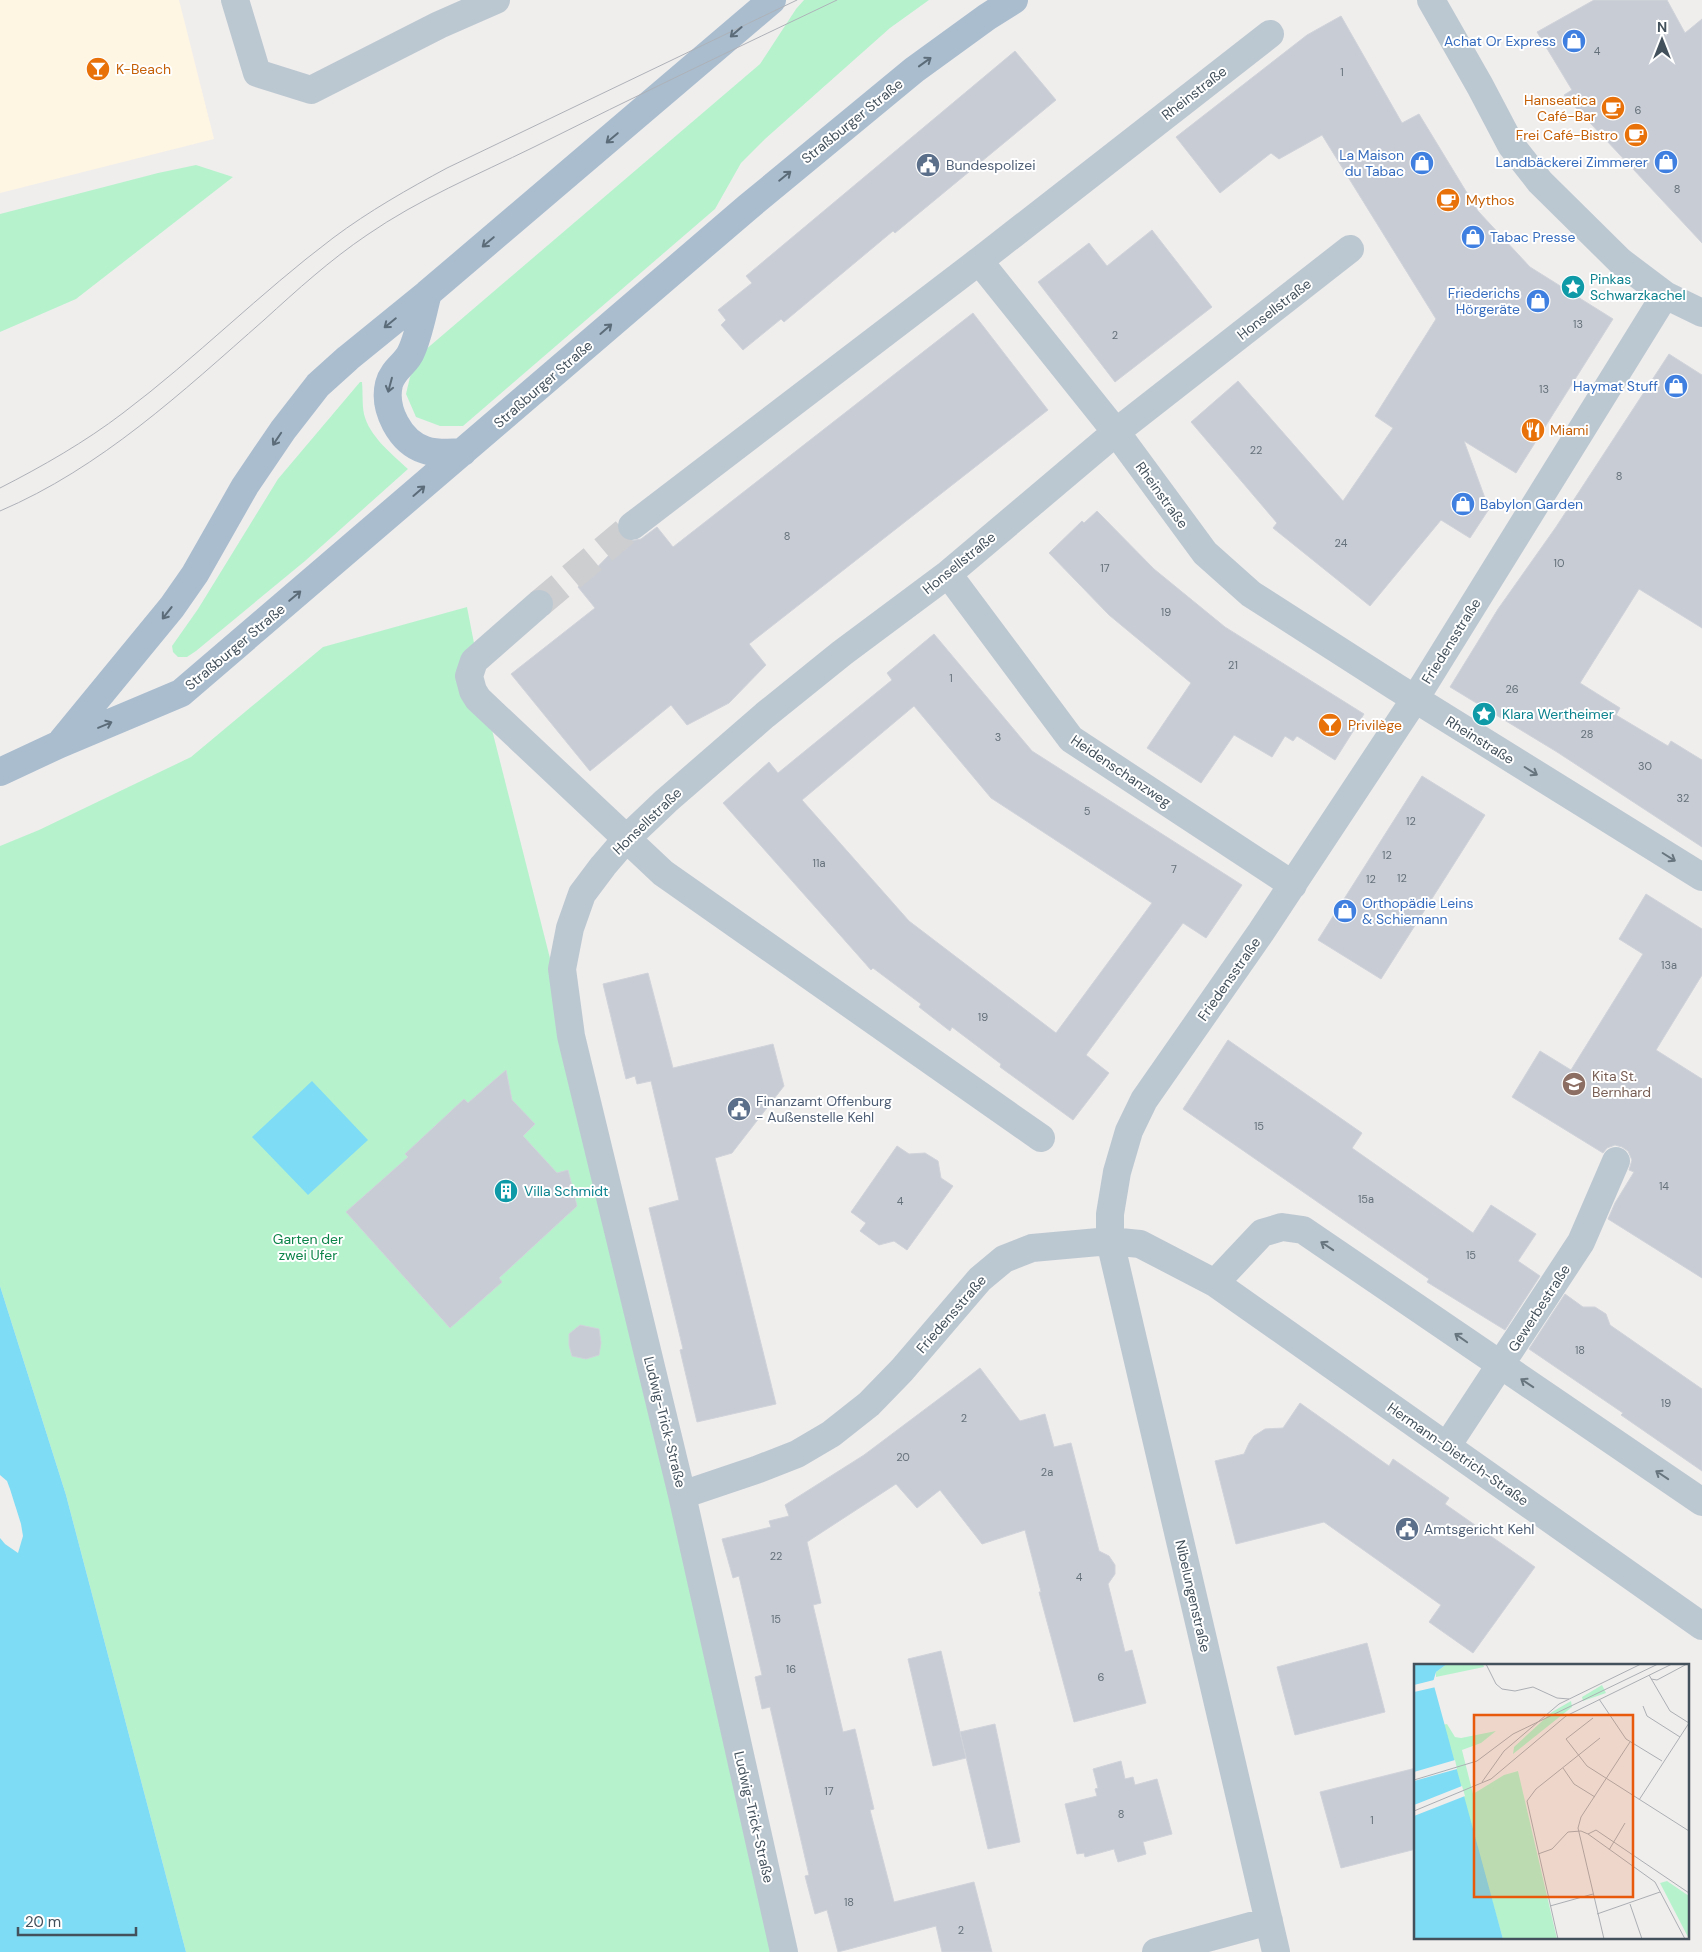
<svg xmlns="http://www.w3.org/2000/svg" width="1702" height="1952" font-family="'DM Sans',sans-serif">
<rect width="100%" height="100%" fill="#f0eded"/>
<path fill="#fef6e3" d="M0,0H179L214,139L0,193Z"/>
<path fill="#b6f3cd" d="M804,0H929L890,28L765,139L741,163L715,209L463,426H440L416,417L406,394L410,377L424,351L760,64L796,9Z
M196,165L233,177L76,299L0,332V214L158,173Z
M360,382H362C363,392 362,404 364,414C369,436 392,454 408,469L305,561L196,651L187,657H178L173,652L172,646L198,609L278,479Z
M467,607L487,710L739,1703L791,1952H186L66,1495L0,1286V846L39,830L191,757L323,647Z"/>
<path fill="#7edcf4" d="M312,1081L368,1140L308,1195L252,1137Z
M0,1286L66,1495L186,1952H0Z"/>
<path fill="#f0eded" d="M0,1475L7,1481L10,1489L21,1524L23,1536L18,1553L5,1544L0,1538Z"/>
<path fill="#c8ccd4" stroke="#d0d3da" fill-rule="evenodd" d="M1594,0H1667L1685,33L1702,19V243L1564,95L1572,90L1537,32Z
M1341,16L1402,123L1419,114L1478,211L1530,267L1613,319L1516,473L1464,441L1489,509L1470,538L1441,520L1370,606L1273,528L1277,523L1191,422L1238,381L1343,501L1393,428L1375,416L1436,319L1322,135L1279,159L1271,153L1220,193L1176,137L1307,35Z
M1015,51L1056,100L895,233L893,231L784,322L781,319L743,350L721,325L726,320L718,310L752,283L746,276Z
M1152,230L1212,307L1115,382L1038,282L1089,243L1107,266Z
M973,313L1048,410L749,644L766,665L729,703L687,725L671,705L590,771L511,674L595,608L578,587L613,551L630,541L641,539L657,527L673,547Z
M1669,354L1702,375V628L1639,589L1580,683L1620,708L1616,715L1668,746L1671,741L1702,760V847L1557,752L1450,687L1498,609L1556,527Z
M1097,511L1154,569L1225,627L1364,714L1335,760L1297,736L1293,741L1285,736L1272,757L1234,735L1201,783L1147,748L1191,683L1109,615L1049,553L1082,521L1084,523Z
M934,634L1032,751L1242,885L1206,938L1183,923L1086,1055L1109,1073L1073,1120L1000,1067L1001,1064L952,1027L950,1031L919,1007L921,1004L873,968L871,970L723,803L769,762L778,773L892,680L887,673ZM914,706L991,798L1152,903L1056,1033L909,921L802,800Z
M1422,776L1485,815L1381,979L1318,940Z
M1646,894L1702,929V975L1656,1050L1702,1079V1278L1608,1219L1615,1203L1634,1172L1629,1170L1632,1160L1628,1151L1622,1147L1615,1145L1607,1148L1603,1153L1512,1097L1540,1051L1571,1070L1643,954L1619,939Z
M648,973L673,1068L773,1044L784,1086L732,1153L715,1158L776,1404L697,1422L680,1350L683,1349L649,1208L679,1200L651,1081L637,1084L635,1076L626,1079L603,984Z
M1228,1040L1362,1133L1352,1148L1473,1233L1491,1205L1536,1234L1518,1261L1540,1276L1505,1330L1427,1282L1429,1279L1183,1109Z
M506,1070L512,1100L535,1124L523,1136L557,1173L568,1170L577,1206L499,1278L502,1282L450,1328L346,1212L408,1157L405,1154L464,1099L468,1103Z
M897,1146L909,1154L925,1153L938,1161L941,1178L953,1186L907,1250L894,1241L879,1245L860,1231L866,1223L851,1212Z
M1565,1294L1583,1307H1595L1606,1314L1610,1325L1702,1389V1471L1621,1415L1623,1413L1529,1349Z
M580,1325L599,1329L601,1343L599,1355L586,1359L572,1356L569,1345V1334Z
M980,1368L1020,1421L1045,1414L1054,1447L1071,1443L1099,1551L1109,1556L1115,1565V1574L1108,1584L1125,1652L1132,1650L1146,1703L1074,1722L1039,1592H1041L1025,1530L982,1544L940,1490L917,1508L896,1484L807,1542L821,1603L813,1605L843,1732L855,1729L874,1809L870,1810L894,1902L974,1882L992,1952H942L936,1926L838,1952L827,1910L815,1914L805,1876L809,1875L770,1707L762,1709L755,1677L762,1675L739,1576L733,1578L722,1539L771,1527L769,1521L789,1516L785,1505L864,1455Z
M1300,1403L1389,1466L1393,1459L1449,1498L1445,1504L1535,1567L1473,1653L1429,1622L1441,1605L1324,1522L1236,1544L1215,1461L1244,1454L1249,1443L1254,1436L1265,1429L1283,1428Z
M1367,1643L1385,1712L1295,1735L1277,1667Z
M941,1651L966,1758L933,1766L908,1659Z
M995,1724L1020,1842L988,1849L960,1732Z
M1121,1761L1125,1779L1133,1777L1135,1785L1157,1779L1172,1834L1143,1842L1146,1854L1118,1862L1114,1849L1085,1857L1084,1853L1077,1854L1065,1804L1097,1796L1095,1789L1098,1788L1093,1769Z
M1416,1768V1849L1341,1868L1320,1792Z"/>
<g fill="none" stroke-linecap="round" stroke-linejoin="round">
<path stroke="#cdced0" stroke-width="28" stroke-dasharray="28 14" stroke-linecap="butt" d="M539,604L632,526"/>
<path stroke="#bcc8d1" stroke-width="28" d="M235,0L257,73L311,90L439,25L496,0
M1431,0L1480,86L1511,145L1540,182L1620,261L1665,295L1702,313
M1270,34L979,261L1116,432L1205,553L1251,594L1396,687L1702,877
M632,526L979,261
M948,574L1071,739L1293,885
M539,604L474,661L469,676L473,691L478,699L663,873L1041,1138
M1215,1283L1262,1233L1282,1227L1303,1230L1702,1502
M1447,1446L1581,1242L1616,1161
M682,1495L756,1470L797,1454L831,1434L869,1404L902,1370L980,1279L1004,1259L1032,1248L1110,1241L1140,1244L1215,1283L1702,1626
M784,1952L682,1495L571,1036L562,969L570,928L582,894L603,866L627,838L666,801L765,715L842,653L948,574L1116,432L1350,249
M1156,1952L1269,1921
M1276,1952L1110,1241V1214L1117,1172L1129,1131L1144,1100L1261,932L1415,699L1665,295"/>
<path stroke="#a9bdcf" stroke-width="28" d="M428,293C423,311 419,335 411,352C406,364 393,369 389,384C383,409 400,442 425,450C437,454 450,453 463,452
M62,741L172,607L195,574L245,486L283,430L318,385L348,358L428,293L772,0
M0,772L60,744L181,693L748,207L914,70L987,17L1014,0"/>
<path stroke="#aeb2b8" stroke-width="1" d="M0,488C43,466 85,442 123,413C196,358 260,293 333,238C369,211 408,189 447,168L797,0
M0,511C101,468 182,392 264,320C297,290 330,260 367,235C419,199 477,175 534,147C634,97 736,48 837,0"/>
</g>
<defs><path id="oneway-shaft" d="M-6 0H5M1.5-3L5.5 0L1.5 3" fill="none" stroke-width="1.6" stroke-linecap="round" stroke-linejoin="round" transform="scale(1.25)"/></defs>
<g stroke="#5c6c79">
<use href="#oneway-shaft" transform="translate(736 32) rotate(139)"/>
<use href="#oneway-shaft" transform="translate(925 62) rotate(-36)"/>
<use href="#oneway-shaft" transform="translate(612 138) rotate(140)"/>
<use href="#oneway-shaft" transform="translate(785 176) rotate(-39)"/>
<use href="#oneway-shaft" transform="translate(488 242) rotate(140)"/>
<use href="#oneway-shaft" transform="translate(390 323) rotate(141)"/>
<use href="#oneway-shaft" transform="translate(606 329) rotate(-41)"/>
<use href="#oneway-shaft" transform="translate(390 385) rotate(105)"/>
<use href="#oneway-shaft" transform="translate(277 439) rotate(124)"/>
<use href="#oneway-shaft" transform="translate(419 491) rotate(-41)"/>
<use href="#oneway-shaft" transform="translate(295 596) rotate(-40)"/>
<use href="#oneway-shaft" transform="translate(167 613) rotate(128)"/>
<use href="#oneway-shaft" transform="translate(105 725) rotate(-23)"/>
</g>
<g stroke="#67757f">
<use href="#oneway-shaft" transform="translate(1531 771) rotate(32)"/>
<use href="#oneway-shaft" transform="translate(1669 857) rotate(32)"/>
<use href="#oneway-shaft" transform="translate(1327 1246) rotate(-146)"/>
<use href="#oneway-shaft" transform="translate(1461 1338) rotate(-145)"/>
<use href="#oneway-shaft" transform="translate(1527 1383) rotate(-146)"/>
<use href="#oneway-shaft" transform="translate(1662 1475) rotate(-146)"/>
</g>
<defs>
<g id="shop-disc" transform="scale(1.25)"><circle r="9.5" fill="#3f7fe0" stroke="#fff"/><path d="M-5-2.5h2.3a2.7 3.5 0 0 1 5.4 0H5L5.5 6h-11ZM-1.5-2.5h3a1.5 2.3 0 0 0-3 0Z" fill="#fff"/></g>
<g id="bar-disc" transform="scale(1.25)"><circle r="9.5" fill="#e8710a" stroke="#fff"/><path d="M-6-5H6L.8 .8V4.5H3.5V6h-7V4.5H-.8V.8Z" fill="#fff"/></g>
<g id="cafe-disc" transform="scale(1.25)"><circle r="9.5" fill="#e8710a" stroke="#fff"/><path d="M-5.5-4.5H6V0H3Q3 3.5 0 3.5H-2.5Q-5.5 3.5-5.5 0ZM3-3.2v2h1.7v-2ZM-6 4.5H4V6H-6Z" fill="#fff"/></g>
<g id="civic-disc" transform="scale(1.25)"><circle r="9.5" fill="#5c6f8a" stroke="#fff"/><path d="M-.6-6.5H3V-4.5H.6V-3L4-1V1h2V6H-6V1h2V-1L-.6-3ZM-1.2 2.5V6h2.4V2.5Z" fill="#fff"/></g>
<g id="sight-disc" transform="scale(1.25)"><circle r="9.5" fill="#0f9aa8" stroke="#fff"/><path d="M0-6L1.8-2.2L6-1.7L2.9 1.2L3.7 5.4L0 3.3L-3.7 5.4L-2.9 1.2L-6-1.7L-1.8-2.2Z" fill="#fff"/></g>
<g id="restaurant-disc" transform="scale(1.25)"><circle r="9.5" fill="#e8710a" stroke="#fff"/><path d="M-5-6h1v4h1v-4h1v4h1v-4h1v5L-1.5 .5V6h-2V.5L-5-1ZM5-6V6H3V1.5H1.5Q1.5-4 5-6Z" fill="#fff"/></g>
<g id="school-disc" transform="scale(1.25)"><circle r="9.5" fill="#8d6e63" stroke="#fff"/><path d="M0-5L7-2L0 1L-7-2ZM-4 1L0 2.5L4 1V4Q0 6-4 4Z" fill="#fff"/></g>
<g id="building-disc" transform="scale(1.25)"><circle r="9.5" fill="#0f9aa8" stroke="#fff"/><path d="M-4-6H4V6H1V3H-1V6H-4ZM-2.5-4.3h1.7v1.8h-1.7ZM.8-4.3h1.7v1.8H.8ZM-2.5-1h1.7V.8h-1.7ZM.8-1h1.7V.8H.8Z" fill="#fff"/></g>
</defs>
<g fill-rule="evenodd">
<use href="#shop-disc" x="1574" y="41"/>
<use href="#bar-disc" x="98" y="69"/>
<use href="#cafe-disc" x="1613" y="108"/>
<use href="#cafe-disc" x="1636" y="135"/>
<use href="#shop-disc" x="1666" y="162"/>
<use href="#shop-disc" x="1422" y="163"/>
<use href="#civic-disc" x="928" y="165"/>
<use href="#cafe-disc" x="1448" y="200"/>
<use href="#shop-disc" x="1473" y="237"/>
<use href="#sight-disc" x="1573" y="287"/>
<use href="#shop-disc" x="1538" y="301"/>
<use href="#shop-disc" x="1676" y="386"/>
<use href="#restaurant-disc" x="1533" y="430"/>
<use href="#shop-disc" x="1463" y="504"/>
<use href="#sight-disc" x="1484" y="714"/>
<use href="#bar-disc" x="1330" y="725"/>
<use href="#shop-disc" x="1345" y="911"/>
<use href="#school-disc" x="1574" y="1084"/>
<use href="#civic-disc" x="739" y="1109"/>
<use href="#building-disc" x="506" y="1191"/>
<use href="#civic-disc" x="1407" y="1529"/>
</g>
<g text-anchor="middle" dominant-baseline="central" stroke-width="4" stroke-linejoin="round" paint-order="stroke">
<g font-size="11" fill="#64707a">
<text x="1597" y="51">4</text>
<text x="1342" y="72">1</text>
<text x="1638" y="110">6</text>
<text x="1677" y="189">8</text>
<text x="1578" y="324">13</text>
<text x="1115" y="335">2</text>
<text x="1544" y="389">13</text>
<text x="1256" y="450">22</text>
<text x="1619" y="476">8</text>
<text x="787" y="536">8</text>
<text x="1341" y="543">24</text>
<text x="1559" y="563">10</text>
<text x="1105" y="568">17</text>
<text x="1166" y="612">19</text>
<text x="1233" y="665">21</text>
<text x="951" y="678">1</text>
<text x="1512" y="689">26</text>
<text x="1587" y="734">28</text>
<text x="998" y="737">3</text>
<text x="1645" y="766">30</text>
<text x="1683" y="798">32</text>
<text x="1087" y="811">5</text>
<text x="1411" y="821">12</text>
<text x="1387" y="855">12</text>
<text x="819" y="863">11a</text>
<text x="1174" y="869">7</text>
<text x="1402" y="878">12</text>
<text x="1371" y="879">12</text>
<text x="1669" y="965">13a</text>
<text x="983" y="1017">19</text>
<text x="1259" y="1126">15</text>
<text x="1664" y="1186">14</text>
<text x="1366" y="1199">15a</text>
<text x="900" y="1201">4</text>
<text x="1471" y="1255">15</text>
<text x="1580" y="1350">18</text>
<text x="1666" y="1403">19</text>
<text x="964" y="1418">2</text>
<text x="903" y="1457">20</text>
<text x="1047" y="1472">2a</text>
<text x="776" y="1556">22</text>
<text x="1079" y="1577">4</text>
<text x="776" y="1619">15</text>
<text x="791" y="1669">16</text>
<text x="1101" y="1677">6</text>
<text x="829" y="1791">17</text>
<text x="1121" y="1814">8</text>
<text x="1372" y="1820">1</text>
<text x="849" y="1902">18</text>
<text x="961" y="1930">2</text>
</g>
<g font-size="14" fill="#366cbe" stroke="#fff" text-anchor="end">
<text x="1556" y="41">Achat Or Express</text>
<text x="1404" y="155">La Maison<tspan x="1404" dy="16">du Tabac</tspan></text>
<text x="1648" y="162">Landbäckerei Zimmerer</text>
<text x="1490" y="237" text-anchor="start">Tabac Presse</text>
<text x="1520" y="293">Friederichs<tspan x="1520" dy="16">Hörgeräte</tspan></text>
<text x="1658" y="386">Haymat Stuff</text>
<text x="1480" y="504" text-anchor="start">Babylon Garden</text>
<text x="1362" y="903" text-anchor="start">Orthopädie Leins<tspan x="1362" dy="16">&amp; Schiemann</tspan></text>
</g>
<g font-size="14" fill="#c56008" stroke="#fff" text-anchor="start">
<text x="116" y="69">K-Beach</text>
<text x="1596" y="100" text-anchor="end">Hanseatica<tspan x="1596" dy="16">Café-Bar</tspan></text>
<text x="1618" y="135" text-anchor="end">Frei Café-Bistro</text>
<text x="1466" y="200">Mythos</text>
<text x="1550" y="430">Miami</text>
<text x="1348" y="725">Privilège</text>
</g>
<g font-size="14" fill="#43515c" stroke="#fff">
<text transform="translate(1194 93) rotate(-38)">Rheinstraße</text>
<text transform="translate(852 121) rotate(-39)">Straßburger Straße</text>
<text transform="translate(1274 309) rotate(-38)">Honsellstraße</text>
<text transform="translate(543 384) rotate(-41)">Straßburger Straße</text>
<text transform="translate(1162 495) rotate(54)">Rheinstraße</text>
<text transform="translate(959 563) rotate(-39)">Honsellstraße</text>
<text transform="translate(1451 641) rotate(-58)">Friedensstraße</text>
<text transform="translate(235 647) rotate(-40)">Straßburger Straße</text>
<text transform="translate(1480 740) rotate(32)">Rheinstraße</text>
<text transform="translate(1121 771) rotate(34)">Heidenschanzweg</text>
<text transform="translate(647 821) rotate(-44)">Honsellstraße</text>
<text transform="translate(1229 979) rotate(-55)">Friedensstraße</text>
<text transform="translate(1539 1308) rotate(-57)">Gewerbestraße</text>
<text transform="translate(951 1314) rotate(-49)">Friedensstraße</text>
<text transform="translate(665 1422) rotate(76)">Ludwig-Trick-Straße</text>
<text transform="translate(1458 1454) rotate(35)">Hermann-Dietrich-Straße</text>
<text transform="translate(1193 1596) rotate(77)">Nibelungenstraße</text>
<text transform="translate(754 1817) rotate(77)">Ludwig-Trick-Straße</text>
</g>
<g font-size="14" fill="#4e5e75" stroke="#fff" text-anchor="start">
<text x="946" y="165">Bundespolizei</text>
<text x="756" y="1101">Finanzamt Offenburg<tspan x="756" dy="16">- Außenstelle Kehl</tspan></text>
<text x="1424" y="1529">Amtsgericht Kehl</text>
</g>
<g font-size="14" fill="#0d838f" stroke="#fff" text-anchor="start">
<text x="1590" y="279">Pinkas<tspan x="1590" dy="16">Schwarzkachel</tspan></text>
<text x="1502" y="714">Klara Wertheimer</text>
<text x="524" y="1191">Villa Schmidt</text>
</g>
<g font-size="14" fill="#785e54" stroke="#fff" text-anchor="start">
<text x="1592" y="1076">Kita St.<tspan x="1592" dy="16">Bernhard</tspan></text>
</g>
<g font-size="14" fill="#0d8449" stroke="#fff">
<text x="308" y="1239">Garten der<tspan x="308" dy="16">zwei Ufer</tspan></text>
</g>
</g>
<g transform="translate(1414 1664)">
<rect width="275" height="275" fill="#f0eded"/>
<path d="M33,0H69L70,3L22,13V8ZM188,21L192,29L169,37L168,33ZM157,37L158,43L99,90L100,83L138,48ZM33,60L41,73L47,74L82,67L67,79L48,86L59,130L90,111L104,107L143,275H89L28,61ZM253,217L275,232V275L246,219Z" fill="#b6f3cd"/>
<path d="M0,0H33L22,8L19,18L89,275H0Z" fill="#7edcf4"/>
<path d="M20,16L22,23L0,28V21ZM41,96L43,105L0,117V108ZM48,122L51,132L0,152V141Z" fill="#f0eded"/>
<path fill="none" stroke="#abafb3" stroke-width="1" d="M72,0L82,20L88,25L101,27L119,23L143,34L155,35M235,11L256,47L275,59M237,15L243,16L273,0M185,35L212,75L248,97M229,42L233,52L266,73M179,54L152,75L173,102L275,167M149,104L160,120L181,133M0,116L63,97L99,70L244,0M68,118L90,87L145,40L227,0M225,136L275,59M0,147L77,115L152,52L258,0M174,170L182,166L275,229M195,186L211,159M124,190L138,185L154,168L167,167L174,170L241,218L271,275M216,240L228,275M136,242L179,230M183,250L246,228M144,275L113,137L122,125L186,74M190,275L164,164L167,153L216,78"/>
<path fill="#e8590c" fill-opacity="0.15" stroke="#e8590c" stroke-width="2.5" d="M60,51H219V233H60Z"/>
<rect width="275" height="275" fill="none" stroke="#43515c" stroke-width="2.5"/>
</g>
<g transform="translate(1662 40)" stroke="#ffffff" stroke-width="4" paint-order="stroke">
<path d="M0-4L9 19L0 12L-9 19Z" fill="#43515c"/>
<text y="-8" font-size="14" font-weight="bold" text-anchor="middle" fill="#43515c">N</text>
</g>
<path d="M18 1927v8h118v-8" fill="none" stroke="#43515c" stroke-width="2.5"/>
<text x="25" y="1927" font-size="15" fill="#43515c" stroke="#ffffff" stroke-width="4" paint-order="stroke">20 m</text>
</svg>
